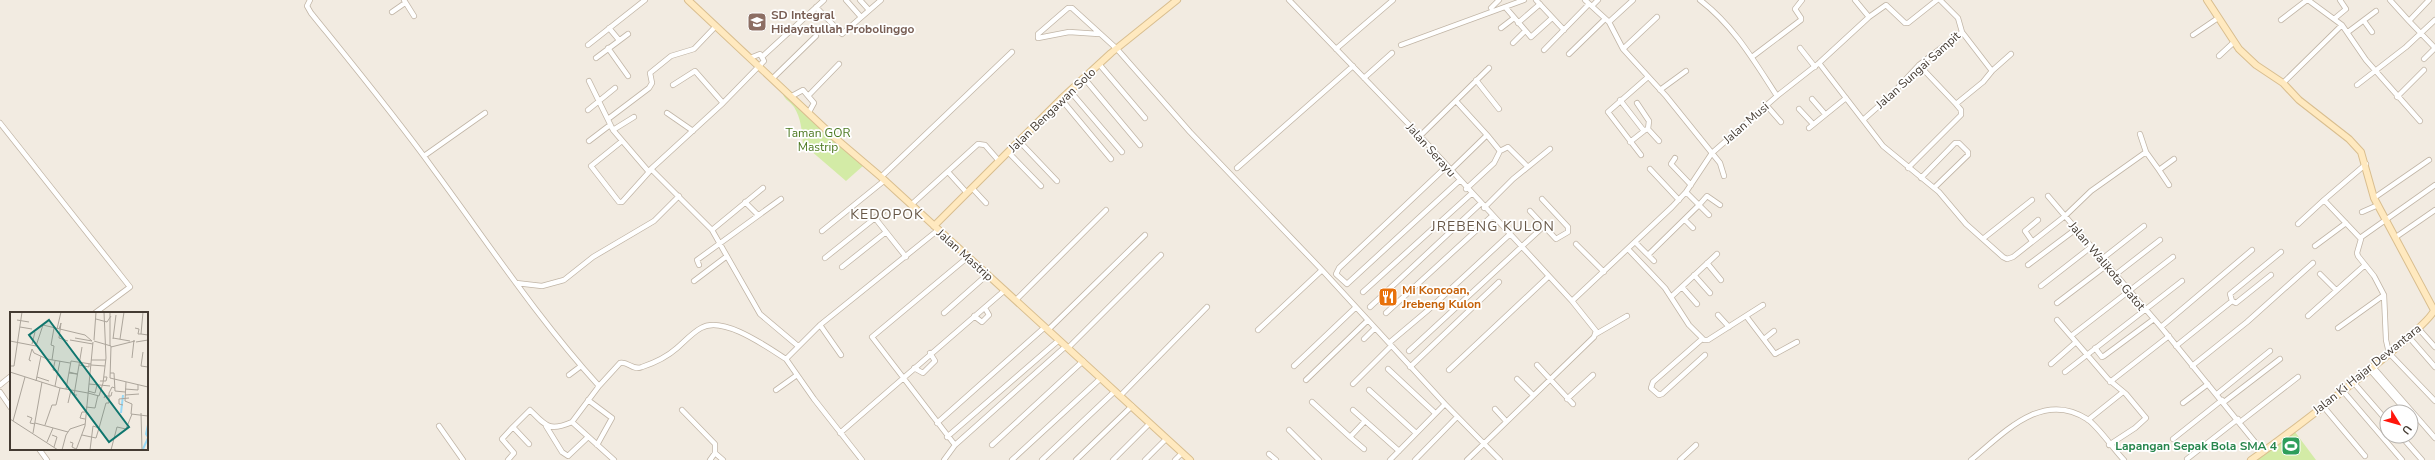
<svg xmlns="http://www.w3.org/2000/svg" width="2435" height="460" font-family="'Nunito Sans',sans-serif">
<rect width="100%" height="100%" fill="#f2ebe1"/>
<path fill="#d3eba6" d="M782,90L864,165L846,181L803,144C802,131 801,118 794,107C788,99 784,101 782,90Z
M2295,432L2316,460H2256Z"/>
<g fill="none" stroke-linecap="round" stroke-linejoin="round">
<g stroke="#c1b5a6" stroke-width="6">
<path id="minor" d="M310,0L307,6L311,13C353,65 395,116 434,170C488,243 538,319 599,386L572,422L614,460
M404,0L414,16
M846,0L861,17
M860,0L869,10
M1289,0L1420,136L1572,301L1596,331L1594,337L1467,460
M1536,0L1564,30
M1585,0L1609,22L1623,49L1666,96L1720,163L1724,176
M1700,0C1734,26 1754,61 1777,96
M1855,0L1869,17
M2308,0L2342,25L2366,60L2420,121
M2390,0L2409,21
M2429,0L2409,21L2435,48
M1592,6L1598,0
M816,7L842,34L881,0
M1491,8L1499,0
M1506,8L1531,37L1552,18
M392,12L405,3
M2334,19L2346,9L2340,0
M2281,20L2307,0
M2364,21L2372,32
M1609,22L1633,0
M1518,23L1540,4
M609,28L619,40
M1501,28L1514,18
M2348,32L2376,11
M2193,35L2218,18
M1038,38V34L1068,8H1072L1117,49L1190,132L1322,270L1445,404
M1038,38L1069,32L1099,34
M1513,43L1525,31
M588,45L645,0
M1401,45L1524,0
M608,48L628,76
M1800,48L1815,67
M1336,49L1393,0
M1623,49L1657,17
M1544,50L1589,4
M1569,54L1605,19
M763,56L824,0
M2219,56L2234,42
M1752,57L1801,20V18L1795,9L1802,0
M596,58L628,34
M750,58L760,54L764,61L723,103L651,169L712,230L760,314L798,346
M2424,59L2435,48
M1819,63L1883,146L1939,192L1966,224L2003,257L2007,259L2013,257L2065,216L2161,327L2263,452
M1099,64L1145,118
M1919,65L1956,104L1983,82L1992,71L1962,32L1958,18L1940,0
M1993,70L2011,54
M1084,78L1140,145
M1364,78L1392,53
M772,79L816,36
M1476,80L1499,109
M589,81L613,130L649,172L651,170
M2283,83L2342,25
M673,85L695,71L723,103
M2357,85L2406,47L2435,20
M1660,90L1686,71
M1070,91L1122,152
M809,95L839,64
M792,96L803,90L814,103L809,112
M2397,97L2424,70
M1061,99L1111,159
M1812,99L1825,114
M1620,100L1644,131L1630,142
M1456,101L1487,135
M1637,103L1649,121L1648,129
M1767,106L1781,122
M1799,109L1813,124
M588,110L615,88
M667,113L693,131
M608,119L649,88L652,83L650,73L671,56L694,49L716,26
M1863,120L1891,95L1919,65L1962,32
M0,123L130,287L95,313
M1809,128L1846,98
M613,130L634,117
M1645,130L1648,129L1659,141
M2140,134L2146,152
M1420,136L1489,68
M589,141L610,125
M622,141L591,166L619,202H622L649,172
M1019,141L1057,181
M1500,151L1508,147L1528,167
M1008,152L1041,186
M1641,155L1608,112L1648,77
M424,156L485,113
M1675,158L1671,164L1691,185
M2366,164L2324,200L2361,239L2357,253L2358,256L2374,276L2384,295L2386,340L2389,353L2435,401
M1446,167L1339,268L1336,274L1347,284L1459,181
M1237,168L1353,66
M1908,168L1961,115V110L1956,104
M1650,169L1679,200
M2159,170L2169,185
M1450,171L1487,135L1500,151L1494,163L1466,189
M949,173L967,193
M881,177L1012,52
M1921,178L1955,143H1959L1968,152V155L1934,188
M972,188L986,203
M2048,196L2065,216L2091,191L2146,152L2159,170L2174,159
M2374,198L2429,160
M745,202L758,215
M911,205L978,144L985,145L999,161
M1484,208L1513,179L1550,149
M1530,211L1556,239L1568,232V227L1542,199
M883,212L875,218L906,257
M2362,212L2378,205
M1709,215L1699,205L1707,196L1720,205
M1685,220L1693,228
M2298,224L2324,200
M712,230L763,188
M822,231L885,180
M2396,237L2435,210
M1984,238L2032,200
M2360,238L2435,185
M2032,241L2025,231L2038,220
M1635,242L1648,255L1699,205L1686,192
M1576,244L1604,272
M2315,246L2346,223
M1628,249L1665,288L1689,325L1704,340H1708L1763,305
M1648,255L1654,261
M825,258L875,218
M2102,259L2144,226
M1707,263L1721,280
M699,265L697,260L781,199
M2028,265L2076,229
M842,267L886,232
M2320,274L2336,290
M1694,275L1710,293
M2115,275L2160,240
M694,281L727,256
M516,283L542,286L564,280L593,257L654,221L679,196
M2041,286L2091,247
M1682,287L1697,304
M1363,292L1471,194
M1671,297L1717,254
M1016,300L1106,210
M1572,301L1672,207L1686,192L1712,153L1777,96L1819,63L1869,17L1886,5L1905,23H1908L1937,0
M2232,301L2230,294L2281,252
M2057,303L2107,265
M1370,307L1480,204
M944,313L988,274
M1386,313L1492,216
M1718,315L1729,327
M974,316L982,322L989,315L985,308
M1746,316L1775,354L1797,342
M2308,316L2365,265
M2057,320L2108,379L2126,394L2146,418L2135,428L2109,445
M820,325L841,355
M2161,327L2252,250
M2338,328L2384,295
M2418,328L2435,347
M1048,330L1145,235
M1258,330L1322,270
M1596,334L1627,316
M2071,336L2173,257
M2408,336L2435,367
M1364,339L1374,329
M1702,339L1653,382L1651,388L1659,395L1662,394L1705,355
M1764,339L1774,331
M1389,343L1427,311L1509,235
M2176,346L2232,301L2236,303L2271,275
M1068,348L1161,255
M2095,348L2102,357L2104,356L2154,319
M1409,351L1544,226
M2051,364L2076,342
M1537,365L1573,404
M1294,366L1355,308
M2192,366L2247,322L2313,263
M1410,367L1499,282
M2373,367L2435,438
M914,368L923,373L935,361L930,353
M1388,369L1435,413
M1449,370L1548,277
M2370,370L2407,412
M2065,372L2182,281
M569,375L581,366
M1517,379L1533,395
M1306,380L1367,321
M2110,382L2169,336
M2354,383L2387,421
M1353,384L1391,346
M0,385L11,376
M599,386L620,363C628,361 633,371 642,367C654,363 668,356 677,348C685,341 692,333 701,328C723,315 767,347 786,359
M776,390L797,375
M1369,390L1416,433
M2343,391L2402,460
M0,392L11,408
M2217,394L2270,351
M1120,396L1207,307
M1567,399L1593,375
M588,400L612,418L597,445
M1312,402L1350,437
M2224,402L2280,359
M2183,403L2208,384
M2323,406L2365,456
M1495,409L1506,421
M682,410L715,444V453L710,460
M1353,410L1399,451
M2088,420L2123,392
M2240,422L2298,377
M937,423L1045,327
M439,426L463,460
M546,426L562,452L568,456L588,437
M513,427L530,410C546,426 549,432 572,422
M1289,430L1319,460
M840,433L1005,290
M2401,436L2422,460
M947,437L1059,340
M2173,439L2222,400
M955,445L872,337L968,257
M992,445L1083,361
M39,449L47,460
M1364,449L1350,437L1365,421
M715,453L723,460
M1269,454L1276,460
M2187,459L2238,419
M508,460L514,453L502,439L513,427L529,444
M862,460L814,399L786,359L820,325L938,230
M944,460L955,445L1066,346
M1012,460L1101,378
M1042,460L1115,391
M1076,460L1132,406
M1113,460L1150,423
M1145,460L1166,439
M1175,460L1182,453
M1390,460L1445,404L1500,460
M1415,460L1457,417
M1680,460L1696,445
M1971,460C2004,433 2042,390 2087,419C2098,426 2114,450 2124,460"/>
</g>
<g stroke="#d9be8f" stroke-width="8">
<path id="secondary" d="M688,0L834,137L881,177L1190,460
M2207,0L2239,49L2256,65L2283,83L2299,100L2349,139L2361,152L2374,198L2434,310C2430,327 2275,444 2251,460
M934,226L1061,99L1111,53L1177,0"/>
</g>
<use href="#minor" stroke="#fff" stroke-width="4.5"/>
<use href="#secondary" stroke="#ffe9bf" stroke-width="6"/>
</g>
<defs>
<g id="school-square" transform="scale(1)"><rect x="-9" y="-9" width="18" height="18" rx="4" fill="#8d6e63" stroke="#fff"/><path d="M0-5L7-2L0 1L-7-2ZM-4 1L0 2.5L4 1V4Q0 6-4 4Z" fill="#fff"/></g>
<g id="restaurant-square" transform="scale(1)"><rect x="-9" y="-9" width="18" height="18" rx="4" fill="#e8710a" stroke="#fff"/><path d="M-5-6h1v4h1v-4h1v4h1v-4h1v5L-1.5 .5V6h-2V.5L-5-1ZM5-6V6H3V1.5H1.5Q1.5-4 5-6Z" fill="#fff"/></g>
<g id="stadium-square" transform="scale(1)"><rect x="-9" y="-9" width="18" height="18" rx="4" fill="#2e9e5b" stroke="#fff"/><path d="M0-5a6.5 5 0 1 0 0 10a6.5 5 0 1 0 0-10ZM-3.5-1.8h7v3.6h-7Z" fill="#fff"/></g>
</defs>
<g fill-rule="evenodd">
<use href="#school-square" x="757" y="22"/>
<use href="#restaurant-square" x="1388" y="297"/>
<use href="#stadium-square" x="2291" y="446"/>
</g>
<g text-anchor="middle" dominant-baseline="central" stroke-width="3.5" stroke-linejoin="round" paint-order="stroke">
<g font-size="12" font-weight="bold" fill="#785e54" stroke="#fff" text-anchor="start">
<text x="771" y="15">SD Integral<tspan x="771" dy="14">Hidayatullah Probolinggo</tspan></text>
</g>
<g font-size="12" fill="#443b32" stroke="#fff">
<text transform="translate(1918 70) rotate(-42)">Jalan Sungai Sampit</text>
<text transform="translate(1052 110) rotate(-44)">Jalan Bengawan Solo</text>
<text transform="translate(1746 123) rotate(-41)">Jalan Musi</text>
<text transform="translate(1431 150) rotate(48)">Jalan Serayu</text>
<text transform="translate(965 255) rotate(42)">Jalan Mastrip</text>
<text transform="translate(2107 266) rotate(50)">Jalan Walikota Gatot</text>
<text transform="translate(2367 369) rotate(-39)">Jalan Ki Hajar Dewantara</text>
</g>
<g font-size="12" fill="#4c7921" stroke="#fff">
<text x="818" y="133">Taman GOR<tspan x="818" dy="14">Mastrip</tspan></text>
</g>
<g font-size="12" font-weight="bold" fill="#c56008" stroke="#fff" text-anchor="start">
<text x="1402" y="290">Mi Koncoan,<tspan x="1402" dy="14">Jrebeng Kulon</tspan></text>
</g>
<g font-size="12" font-weight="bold" fill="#27864d" stroke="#fff" text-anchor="end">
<text x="2277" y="446">Lapangan Sepak Bola SMA 4</text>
</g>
<g font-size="14" letter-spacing="1" fill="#685848" stroke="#fff">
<text x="887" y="214">KEDOPOK</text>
<text x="1493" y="226">JREBENG KULON</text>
</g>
</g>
<g transform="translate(10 312)">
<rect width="138" height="138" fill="#f2ebe1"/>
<path fill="none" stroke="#97d9f6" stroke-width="2" d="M111,101L113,83M138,113L136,122L138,125M133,137L138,126"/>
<path fill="none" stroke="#aca59b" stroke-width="1" d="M100,0V34M133,0L131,22L138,23M86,7L97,10L101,4M7,8L19,10M10,15L22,17M125,16L129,17L128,22H131M47,17L51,0M49,17L51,11L49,26L58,29M65,26L82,29M103,26L120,29M103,27L106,3M110,27L114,0M60,28L83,32M84,28L86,0M0,29L26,34L33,13L75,23L82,29M84,29L101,34L100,66L138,75M138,29V63M126,30L138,28M22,32L25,20M72,35L69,53L79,55V52M101,35L125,29M22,37L24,41L37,47L60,51M133,40L131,54L138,55M122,46L124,28M42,48L44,34L41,33L44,16M81,48H96M21,49L19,48L22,37M45,49L43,58L47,59M81,53L95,54M0,54H4L12,0M0,60L50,76L78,81M59,61L67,62L59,60M100,61H104L105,79L115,80M27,65L39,69M26,69L31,44M90,69H96L97,65H94M116,70L115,89L122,92L121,102L138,104M79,72L100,74M45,74L50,49M56,77L61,49L81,52M115,77L128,78V73M78,79L85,81L87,73M78,81L89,84L93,71L96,46L94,0M67,83H64L69,53M115,83L129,82M94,86L95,84H101L102,80M58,91L61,78M113,93L109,92V87L119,86M76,95L85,96L88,83M131,101L132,138M17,104L22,106L20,111L25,112M0,107L48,138M75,107L70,106L72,100H76M3,109L15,65M25,111L58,120M35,113L42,93H46L50,76M23,121L32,70M42,123L47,125L44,135M72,123L86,126L89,116M37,130L43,116M60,130L63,131L62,135L68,138M52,138L56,123L60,117L75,112M66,138L75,114L83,30M80,138L83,114L89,116L96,91H99V81L102,75L105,76M101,138L107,115L116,117L122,102"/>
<path fill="#0f766e" fill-opacity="0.15" stroke="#0f766e" stroke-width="2" d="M39,8L119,115L99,130L19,23Z"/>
<rect width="138" height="138" fill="none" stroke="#443b32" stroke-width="2"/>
</g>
<g transform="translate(2399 424) rotate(127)"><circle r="19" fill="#ffffff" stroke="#b4b1ad"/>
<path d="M0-3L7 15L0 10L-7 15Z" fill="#ff160c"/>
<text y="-6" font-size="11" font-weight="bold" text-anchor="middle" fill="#443b32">U</text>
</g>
</svg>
